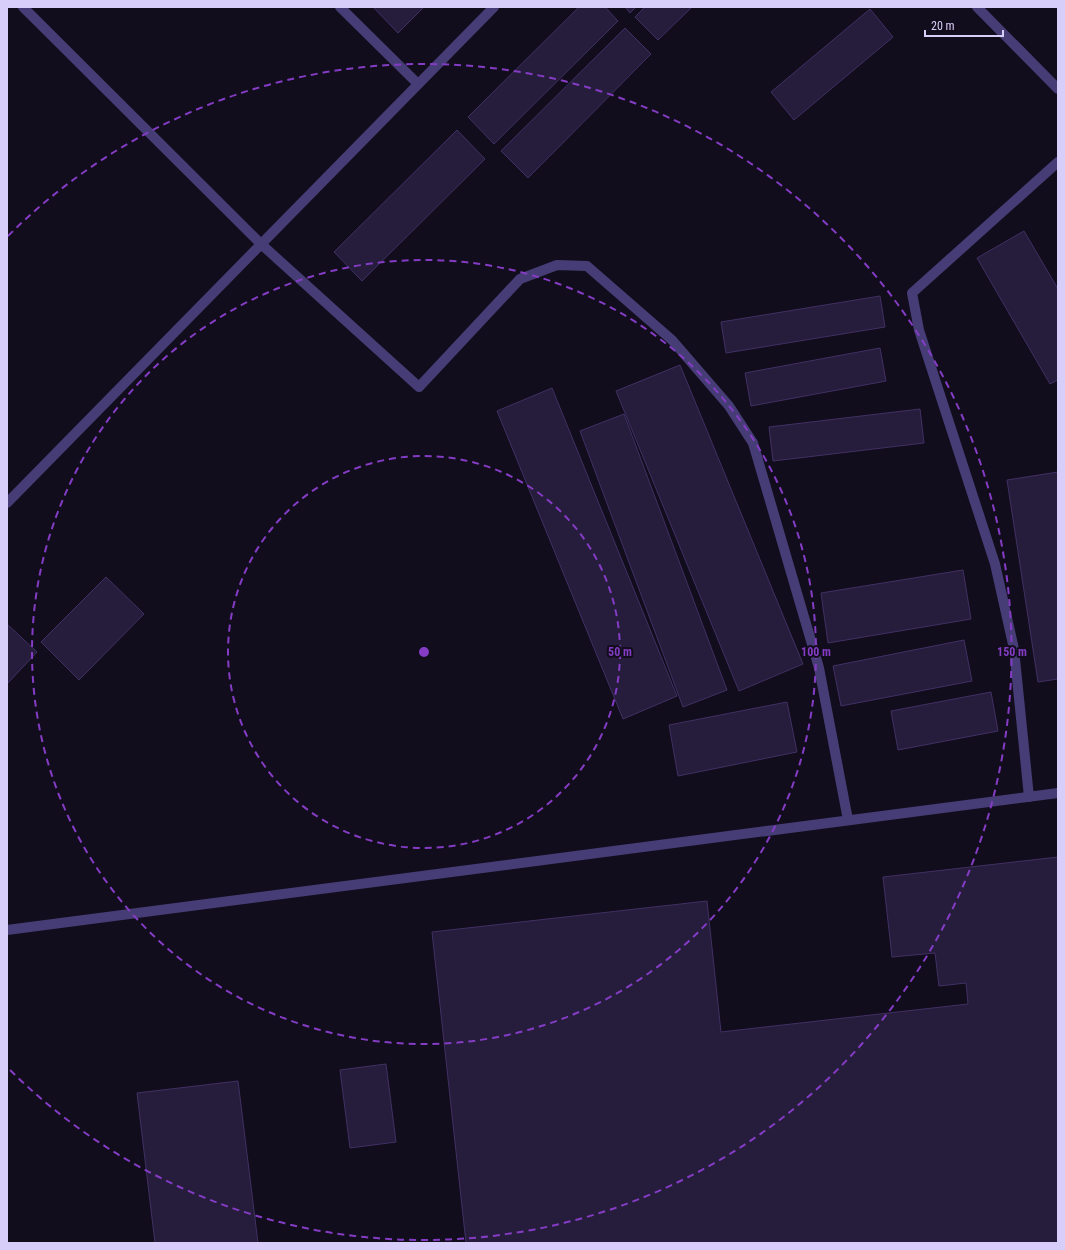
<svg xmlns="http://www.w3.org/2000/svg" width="1065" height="1250" font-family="'Roboto Condensed',sans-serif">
<rect width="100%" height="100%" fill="#120d1c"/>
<path fill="#261c3b" stroke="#413064" d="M373,7H424L398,33Z
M579,7H605L618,21L494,144L468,117Z
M625,7H636L630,13Z
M645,7H692L658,40L635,17Z
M870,9L893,37L794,120L771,92Z
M625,28L651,54L528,178L501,151Z
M457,130L485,159L362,281L334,252Z
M1024,231L1058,289V380L1050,384L977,258Z
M880,296L885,327L726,353L721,322Z
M880,348L886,381L751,406L745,373Z
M680,365L803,664L739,691L616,391Z
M552,388L677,696L623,719L497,411Z
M920,409L924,443L773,461L769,427Z
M624,414L727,690L683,707L580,431Z
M1058,472V679L1038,682L1007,480Z
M963,570L971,619L828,643L821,593Z
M106,577L144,614L79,680L41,642Z
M7,624L37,652L7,684Z
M964,640L972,681L841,706L833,666Z
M991,692L998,731L898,750L891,711Z
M787,702L797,752L678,776L669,725Z
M1058,857V1243H466L432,932L707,901L721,1032L968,1004L966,983L939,986L935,953L892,957L883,877Z
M386,1064L396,1142L350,1148L340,1070Z
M238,1081L258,1243H155L137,1093Z"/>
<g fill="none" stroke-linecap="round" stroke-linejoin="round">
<path stroke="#473d76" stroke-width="10" d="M1029,797L1014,649L995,564L919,330L912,293L1058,162"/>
<path stroke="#473d76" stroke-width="10" d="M23,7L261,244L419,387L520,279L557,265L587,266L672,340L729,406L753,443L819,668L848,820
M340,7L418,84
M7,503L494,7
M7,930L1058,793"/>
<path stroke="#473d76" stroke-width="10" d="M977,7L1058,89"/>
</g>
<g fill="none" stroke="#843cc5" stroke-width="2" stroke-dasharray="7 5">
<circle cx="424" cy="652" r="196"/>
<circle cx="424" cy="652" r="392"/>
<path d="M8 236A588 588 0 1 1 8 1068"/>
</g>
<circle cx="424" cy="652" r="6" fill="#843cc5" stroke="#120d1c" stroke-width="2"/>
<g font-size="12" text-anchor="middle" font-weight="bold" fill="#843cc5" stroke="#120d1c" stroke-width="4" stroke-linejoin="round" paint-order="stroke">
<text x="620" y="656">50 m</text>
<text x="816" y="656">100 m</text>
<text x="1012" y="656">150 m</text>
</g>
<rect width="1065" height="1250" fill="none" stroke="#d8cefa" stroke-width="16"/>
<path d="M925 30v6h78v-6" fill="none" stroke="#d8cefa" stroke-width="2"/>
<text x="931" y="30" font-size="12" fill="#d8cefa" stroke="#120d1c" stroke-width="3" paint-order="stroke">20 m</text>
</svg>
